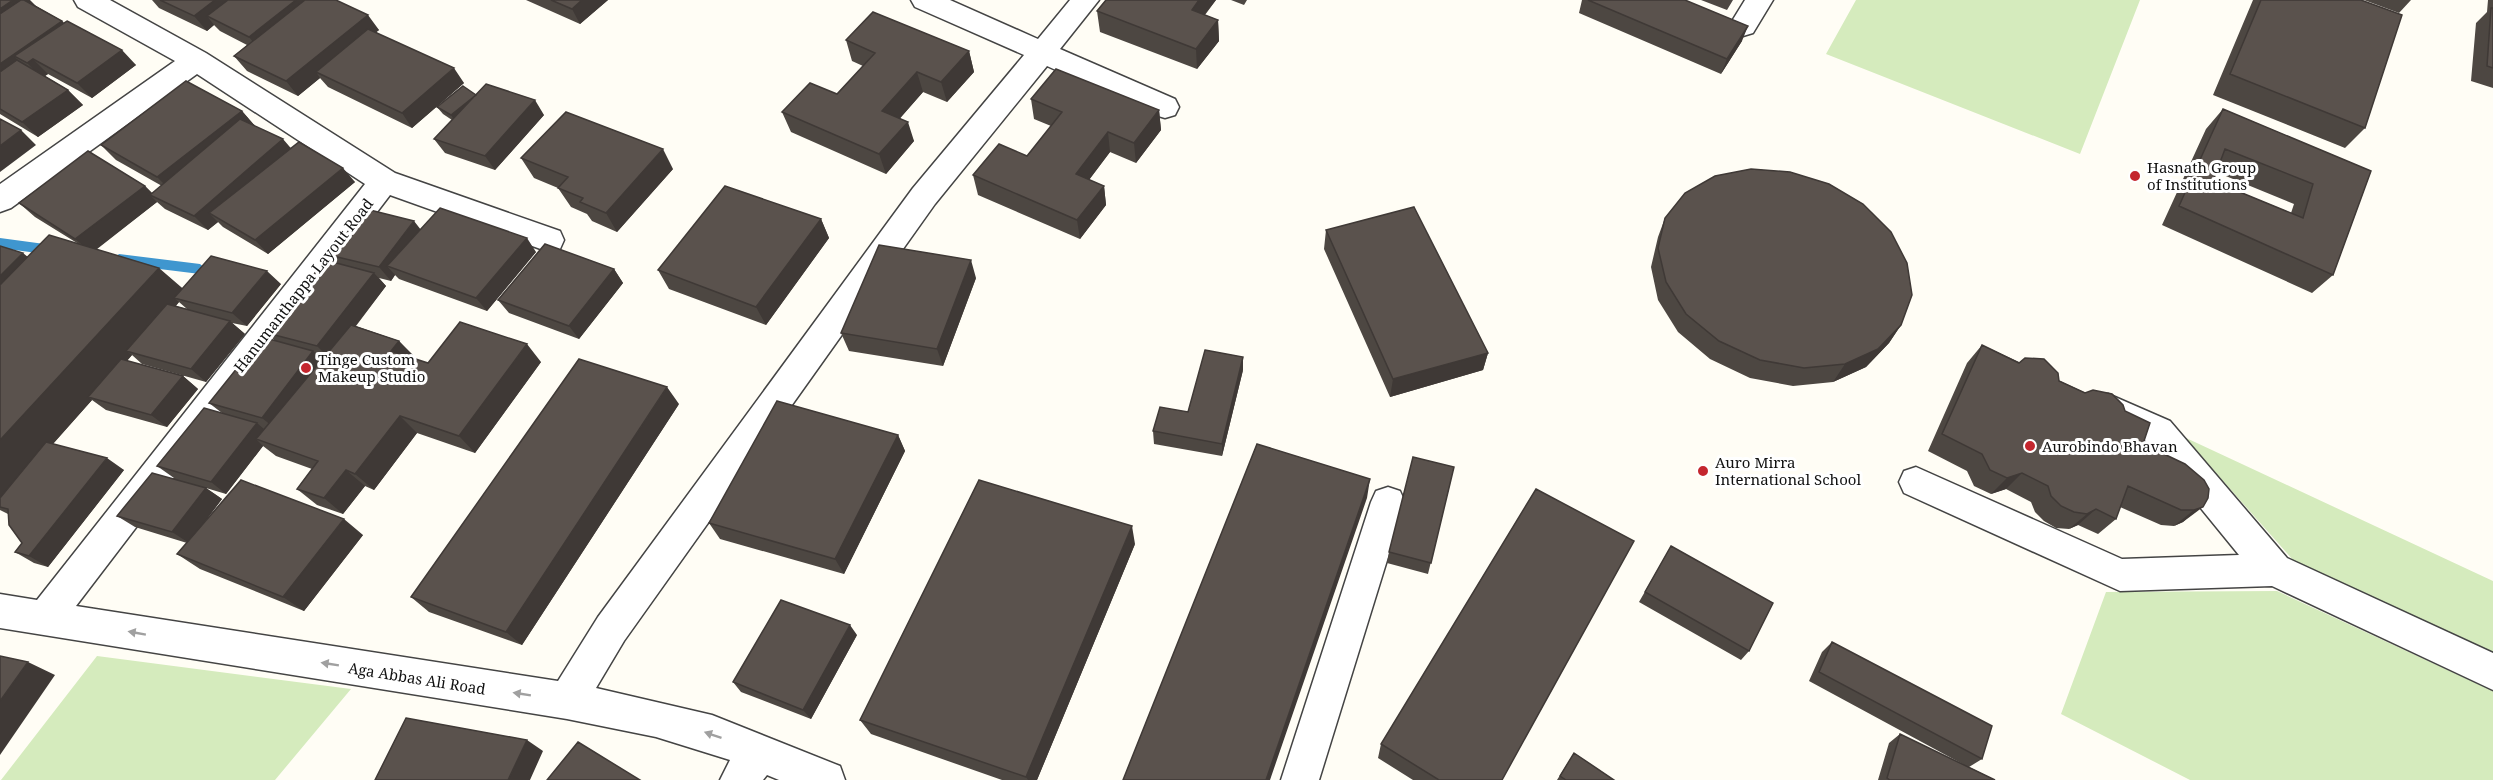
<svg xmlns="http://www.w3.org/2000/svg" width="2493" height="780" font-family="'Noto Serif',serif">
<rect width="100%" height="100%" fill="#fffdf5"/>
<path fill="#d5ebbd" d="M1856,0H2140L2080,154L1826,54Z
M2184,437L2493,581V655L2293,560Z
M2277,591L2493,691V780H2190L2061,714L2106,592Z
M97,656L351,689L275,780H1Z"/>
<g fill="none" stroke-linecap="round" stroke-linejoin="round">
<path fill="#3f96cf" fill-rule="evenodd" d="M0,238L52,245L58,250L52,255L0,248Z
M119,254L200,264L206,269L200,274L119,264L113,259Z"/>
<g stroke="#444" stroke-width="3">
<path id="minor" d="M74,0H110L206,53L395,173L560,231L564,240L560,249L549,252L390,195L76,606L558,681L598,617L913,188L1024,55L915,7L911,0H950L1038,39L1070,0H1099L1060,49L1175,99L1179,107L1175,115L1165,118L1155,115L1047,66L935,204L624,641L596,688L712,715L840,766L845,780H779L767,775L763,780H720L730,760L656,737L567,719L0,628V594L37,600L365,184L197,74L11,208L0,212V184L175,61L78,7Z
M1745,0H1773L1753,33L1743,36L1733,33L1729,26Z
M2108,394L2170,421L2287,558L2493,653V690L2272,586L2120,591L1904,493L1899,482L1904,471L1916,467L2122,559L2239,555L2146,441L2096,418L2091,408L2096,398Z
M1388,487L1400,491L1405,502L1319,780H1281L1371,502L1376,491Z"/>
</g>
<use href="#minor" fill="#fff" fill-rule="evenodd"/>
</g>
<path fill="#4d4742" fill-rule="evenodd" d="M0,0L36,6L62,21L64,23L136,65L92,98L48,74L45,76L68,90L83,105L38,137L0,114Z
M152,0H336L379,30L376,32L464,83L412,128L328,87L320,78L298,96L247,71L234,56L247,45L220,31L214,25L207,31L159,8Z
M526,0H608L580,24Z
M1106,0H1216L1205,15L1218,20L1219,41L1197,69L1100,32L1097,11Z
M1231,0H1247L1244,5Z
M1582,0H1685L1742,41L1721,74L1579,13Z
M1701,0H1733L1727,10Z
M2253,0H2361L2365,128L2345,148L2213,95Z
M2364,0H2411L2399,13Z
M2488,0H2493V88L2471,81L2476,23L2487,12Z
M846,40L969,51L974,72L947,102L923,92L900,118L914,141L886,174L791,132L782,112L837,94L863,66L852,61Z
M476,95L544,115L495,170L445,153L434,139L452,120L443,114L437,107Z
M1031,99L1159,110L1161,130L1136,163L1110,152L1089,180L1104,186L1106,205L1080,239L978,195L973,175L1027,156L1051,126L1034,119Z
M2223,109L2371,171L2333,275L2312,293L2162,225L2206,129ZM2216,172L2294,204L2291,213L2213,181Z
M242,111L255,126L291,148L355,182L268,254L223,227L218,222L208,230L165,209L157,202L96,249L182,289L281,284L247,326L232,323L245,334L206,382L142,364L132,355L127,361L183,376L198,389L167,427L106,410L92,400L53,444L124,470L48,567L34,563L15,552L22,543L8,514L0,510V246L28,257L77,243L35,217L19,203L145,186L152,193L162,186L116,160L101,145ZM179,302L187,309L176,306Z
M521,158L673,169L617,232L592,221L587,214L571,207L558,188L534,178Z
M1665,218L1901,325L1889,343L1866,367L1833,382L1793,386L1750,378L1710,359L1678,332L1658,300L1651,267L1658,237Z
M821,219L829,238L766,325L669,289L658,270Z
M421,229L536,252L487,311L399,279L395,275L391,281L379,278L386,286L356,326L399,341L415,359L428,363L541,362L475,453L417,433L374,490L365,486L343,514L317,505L297,489L312,469L276,456L263,446L226,494L206,488L222,499L202,525L363,535L304,611L200,569L177,554L187,543L135,527L117,516L174,478L157,466L222,413L209,403L275,341L267,333L337,263L329,255Z
M1326,230L1488,353L1483,370L1390,397L1324,249Z
M614,269L623,283L579,339L509,313L498,300Z
M976,278L943,366L849,351L841,333Z
M1982,345L2125,411L2143,444L2208,498L2183,522L2174,526L2161,525L2120,507L2116,519L2098,534L2078,525L2069,529L2056,528L2044,521L2035,512L2031,502L2006,489L1991,494L1974,486L1967,471L1928,451L1967,363Z
M1243,370L1222,456L1154,444L1153,431L1188,412Z
M679,404L522,645L429,612L411,597Z
M898,435L905,451L844,574L720,539L709,523Z
M1454,467L1428,574L1387,563L1389,552Z
M1135,544L1037,780H1002L871,734L860,720Z
M1671,546L1749,651L1741,660L1639,602Z
M857,635L811,719L741,692L733,682Z
M1832,642L1982,759L1969,767L1995,780H1878L1889,743L1900,734L1968,767L1809,681L1822,652Z
M1381,744L1502,780H1413L1378,758Z
M1574,753L1614,780H1557Z"/>
<path fill="#3f3936" d="M13,0H30L38,8L0,35V9Z
M215,0H247L207,16L214,25L207,31L194,16Z
M296,0H324L261,52L249,37Z
M582,0H608L580,24L572,9Z
M1199,0H1216L1192,30V10Z
M368,15L379,30L323,76L316,72L320,78L298,96L286,81Z
M1218,20L1219,41L1197,69L1196,49Z
M62,21L76,36L33,59L48,74L42,78L27,63L14,56L28,70L0,81V64Z
M1748,26L1742,41L1721,74L1727,59Z
M122,50L136,65L92,98L77,83Z
M969,51L974,72L947,102L941,82Z
M454,68L464,83L412,128L402,113Z
M917,72L923,92L889,131L882,111Z
M68,90L83,105L38,137L22,122Z
M476,95L456,123L451,115Z
M535,100L544,115L495,170L485,156Z
M1159,110L1161,130L1136,163L1134,143Z
M242,111L255,126L172,192L157,177Z
M908,122L914,141L886,174L879,154Z
M21,130L36,145L0,172V146Z
M1108,132L1110,152L1079,193L1076,174Z
M283,139L295,153L209,213L218,222L208,230L194,216Z
M663,149L673,169L617,232L606,213Z
M343,168L355,182L268,254L255,240Z
M145,186L158,199L150,195L157,202L92,253L75,239Z
M1104,186L1106,205L1080,239L1077,220Z
M821,219L829,238L766,325L756,307Z
M414,221L425,235L387,266L395,275L391,281L379,267Z
M527,238L536,252L487,311L476,298Z
M23,253L40,267L0,307V276Z
M971,260L976,278L943,366L937,349Z
M159,268L188,293L174,298L179,302L134,353L126,351L132,355L93,398L88,397L92,400L0,503V440Z
M614,269L623,283L579,339L569,326Z
M267,271L281,284L247,326L232,313Z
M374,273L386,286L330,359L317,346Z
M230,321L245,334L206,382L191,369Z
M1901,325L1889,343L1866,367L1833,382L1845,364Z
M399,341L416,358L408,368L391,351Z
M527,344L541,362L475,453L459,436Z
M313,351L327,364L277,430L262,418Z
M1488,353L1483,370L1390,397L1393,379Z
M1243,357V370L1222,456V444Z
M183,376L198,389L167,427L151,415Z
M667,387L679,404L522,645L506,632Z
M400,416L417,433L374,490L355,474Z
M257,423L271,435L256,439L263,446L226,494L211,482Z
M898,435L905,451L844,574L835,559Z
M107,458L124,470L48,567L29,556Z
M346,470L365,486L343,514L324,498Z
M2022,473L2006,489L1991,494L2007,478Z
M1370,479L1367,498L1270,780H1266Z
M206,488L222,499L189,543L172,532Z
M2203,507L2183,522L2174,526L2194,510Z
M2096,509L2078,525L2069,529L2087,514Z
M344,519L363,535L304,611L283,597Z
M1132,526L1135,544L1037,780H1028L1026,777Z
M850,625L857,635L811,719L803,710Z
M28,662L55,675L0,755V701Z
M527,740L543,751L530,780H508Z"/>
<path fill="#5a524d" stroke="#3f3936" stroke-width="1.5" fill-rule="evenodd" d="M0,0H13L0,9Z
M21,0H24L62,21L0,64V14Z
M160,0H215L194,16Z
M228,0H296L249,37L207,16Z
M305,0H336L368,15L286,81L234,56Z
M551,0H582L572,9Z
M1106,0H1199L1192,10L1218,20L1196,49L1097,11Z
M1588,0H1685L1748,26L1727,59Z
M2261,0H2361L2402,15L2365,128L2230,74Z
M2491,8H2493V68L2487,66Z
M873,12L969,51L941,82L917,72L882,111L908,122L879,154L782,112L810,83L837,94L875,53L846,40Z
M67,21L122,50L77,83L33,59L27,63L14,56Z
M368,29L454,68L402,113L316,72Z
M17,60L68,90L22,122L0,109V72Z
M1056,69L1159,110L1134,143L1108,132L1076,174L1104,186L1077,220L973,175L999,144L1027,156L1062,112L1031,99Z
M186,81L242,111L157,177L101,145Z
M486,84L535,100L485,156L434,139Z
M463,86L476,95L451,115L437,107Z
M2223,109L2371,171L2333,275L2179,206ZM2225,149L2313,184L2303,218L2213,181Z
M566,112L663,149L606,213L580,202L583,198L558,188L568,177L521,158Z
M0,119L21,130L0,146Z
M240,119L283,139L194,216L150,195Z
M299,142L343,168L255,240L209,213Z
M88,151L145,186L75,239L19,203Z
M1751,169L1790,172L1829,184L1863,204L1891,232L1907,263L1912,295L1901,325L1878,349L1845,364L1804,368L1760,360L1719,341L1686,314L1666,282L1658,248L1665,218L1685,193L1715,176Z
M725,186L821,219L756,307L658,270Z
M1414,207L1488,353L1393,379L1326,230Z
M440,208L527,238L476,298L387,266Z
M366,209L414,221L379,267L329,255Z
M49,235L159,268L0,440V285Z
M545,244L614,269L569,326L498,300Z
M879,245L971,260L937,349L841,333Z
M0,246L23,253L0,276Z
M211,256L267,271L232,313L174,298Z
M325,260L374,273L317,346L267,333Z
M167,304L230,321L191,369L126,351Z
M460,322L527,344L459,436L400,416L355,474L346,470L324,498L297,489L318,461L256,439L351,325L399,341L391,351L428,363Z
M262,337L313,351L262,418L209,403Z
M1982,345L2019,363L2025,358L2044,359L2058,373L2059,381L2085,393L2093,390L2112,394L2123,405L2125,411L2150,423L2143,444L2185,464L2204,480L2209,489L2208,498L2203,507L2194,510H2181L2128,486L2116,519L2096,509L2087,514L2074,512L2061,506L2051,496L2048,486L2022,473L2007,478L1990,470L1982,454L1942,434Z
M1205,350L1243,357L1222,444L1153,431L1160,407L1188,412Z
M121,359L183,376L151,415L88,397Z
M579,359L667,387L506,632L411,597Z
M777,401L898,435L835,559L709,523Z
M204,408L257,423L211,482L157,466Z
M46,442L107,458L29,556L15,552L22,543L9,525L8,509L0,507V498Z
M1257,444L1370,479L1266,780H1123Z
M1413,457L1454,467L1431,563L1389,552Z
M152,473L206,488L172,532L117,516Z
M241,480L344,519L283,597L177,554Z
M979,480L1132,526L1026,777L860,720Z
M1536,489L1634,541L1502,780H1439L1381,744Z
M1671,546L1773,603L1749,651L1645,592Z
M781,600L850,625L803,710L733,682Z
M1832,642L1992,726L1982,759L1819,672Z
M0,656L28,662L0,701Z
M406,718L527,740L508,780H375Z
M1900,734L1995,780H1890L1887,778Z
M578,742L640,780H547Z
M1574,753L1614,780H1566L1560,776Z"/>
<defs><path id="oneway-solid" d="M-6-.8H1V-3.2L6.5 0L1 3.2V.8H-6Z" transform="scale(1.5)"/></defs>
<g fill="#a0a0a0">
<use href="#oneway-solid" transform="translate(137 633) rotate(-170)"/>
<use href="#oneway-solid" transform="translate(330 664) rotate(-171)"/>
<use href="#oneway-solid" transform="translate(522 694) rotate(-171)"/>
<use href="#oneway-solid" transform="translate(713 735) rotate(-161)"/>
</g>
<g fill="#c4262e" stroke="#fff" stroke-width="2">
<circle cx="2135" cy="176" r="6"/>
<circle cx="306" cy="368" r="6"/>
<circle cx="2030" cy="446" r="6"/>
<circle cx="1703" cy="471" r="6"/>
</g>
<g text-anchor="middle" dominant-baseline="central" stroke-width="6" stroke-linejoin="round" paint-order="stroke">
<g font-size="15" fill="#111" stroke="#fff" text-anchor="start">
<text x="2147" y="167">Hasnath Group<tspan x="2147" dy="17">of Institutions</tspan></text>
<text x="318" y="359">Tinge Custom<tspan x="318" dy="17">Makeup Studio</tspan></text>
<text x="2042" y="446">Aurobindo Bhavan</text>
<text x="1715" y="462">Auro Mirra<tspan x="1715" dy="17">International School</tspan></text>
</g>
<g font-size="15" fill="#111" stroke="#fff">
<text transform="translate(303 285) rotate(-52)">Hanumanthappa Layout Road</text>
<text transform="translate(417 678) rotate(9)">Aga Abbas Ali Road</text>
</g>
</g>
</svg>
